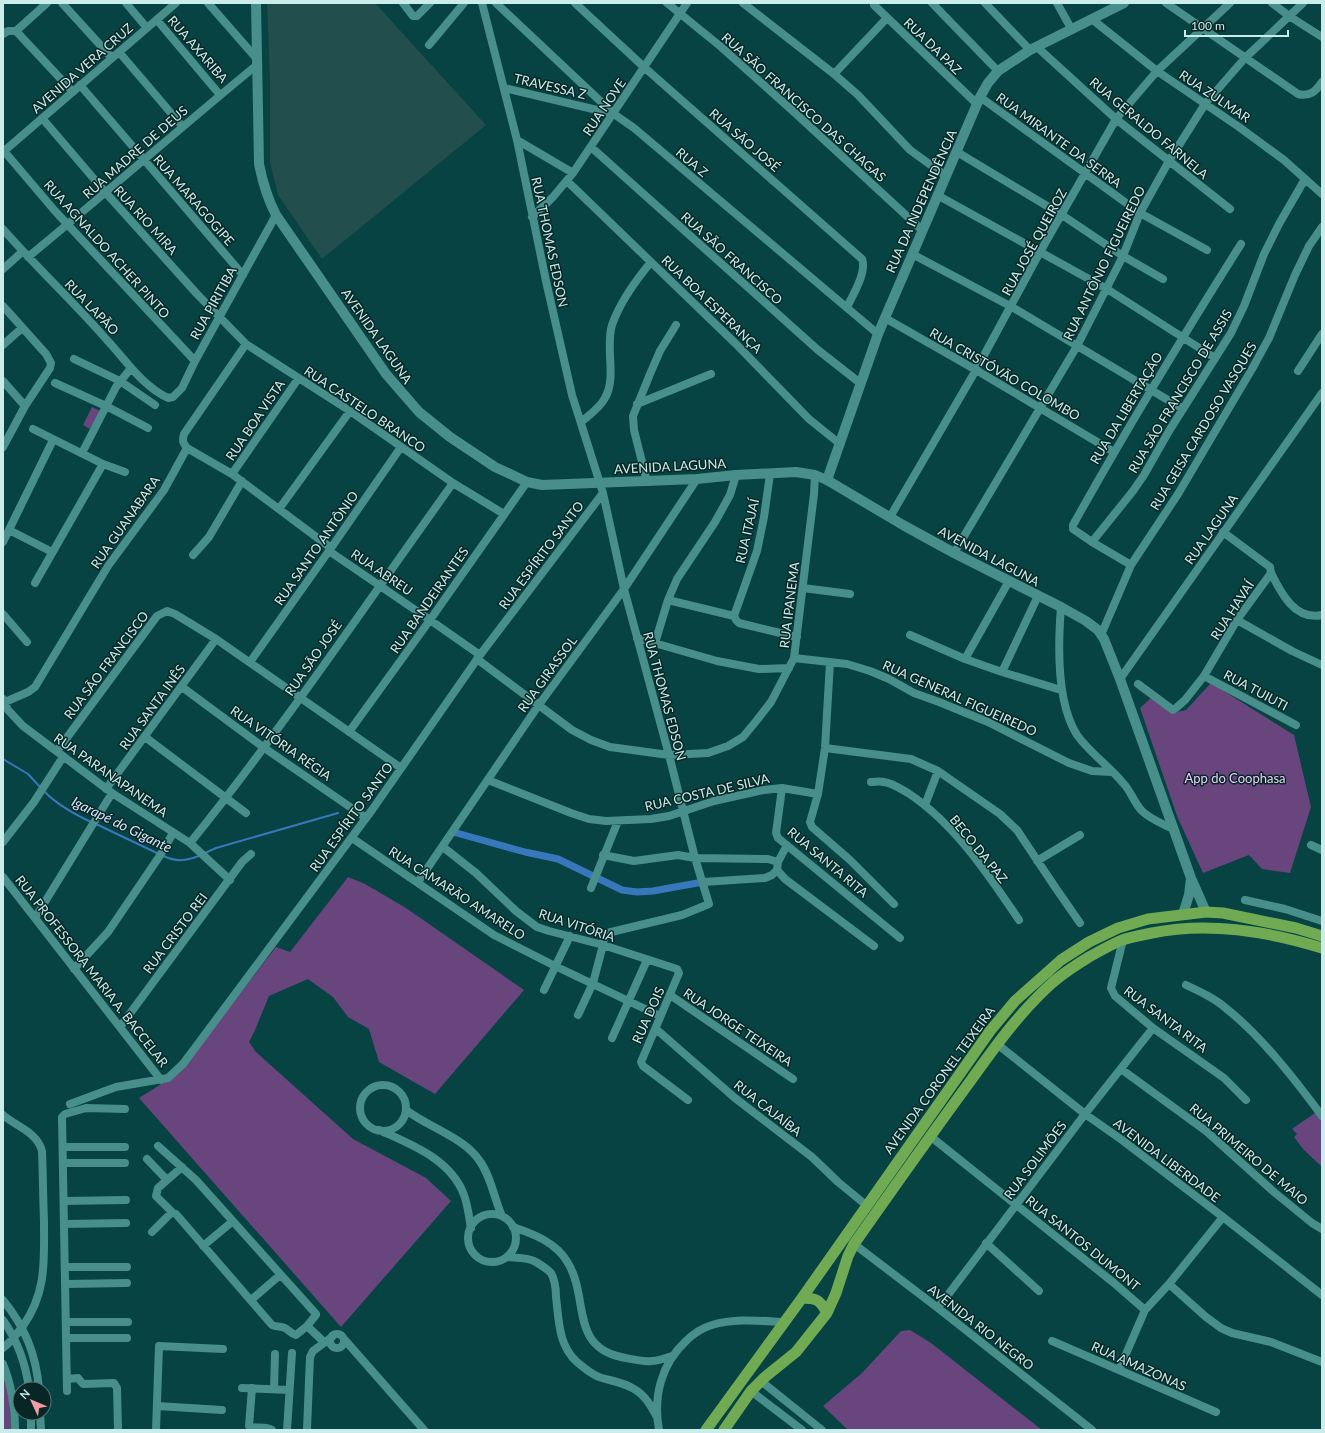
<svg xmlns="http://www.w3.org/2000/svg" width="1325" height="1433" font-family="Lato,sans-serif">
<rect width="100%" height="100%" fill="#064342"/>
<path fill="#224e4d" d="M267,3H375L486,125L322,259L278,195L270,162V81Z"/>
<path fill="#68457d" d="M92,407L100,411L90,429L83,425Z
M1211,683L1294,735L1311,807L1290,873L1262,869L1249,855L1203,873L1177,816L1140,708L1152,697L1173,713L1186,710Z
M348,877L365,884L406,908L524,990L435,1094L379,1062L369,1029L348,1017L333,997L308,979L269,996L255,1030L249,1042L256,1052L353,1139L426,1178L451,1201L341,1327L139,1098L179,1073L276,947L290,952Z
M1315,1113L1322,1122V1167L1303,1149L1294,1137L1297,1134L1292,1129Z
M910,1330L931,1343L1042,1430H848L823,1406L862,1373L901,1331Z
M3,1374L9,1396L11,1430H3Z"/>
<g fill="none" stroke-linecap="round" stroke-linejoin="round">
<path stroke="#3877bb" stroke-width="2" d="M3,759L28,774L41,788
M44,791C57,805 74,814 91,822
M96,824L159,854
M205,853L216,848L338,813
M163,856C177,862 185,861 199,856"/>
<path stroke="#3877bb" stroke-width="7" d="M453,832L525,852L558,859L622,890L637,892L653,891L703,882"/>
<path stroke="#488e8b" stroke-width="8" d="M62,3L112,58
M126,3L147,28
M208,3L258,60
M403,3L413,16H417L430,3
M496,3L614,114L634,128L878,334
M575,3L645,68L862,259C867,272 853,295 847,307
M667,3L720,46L794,112L922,230
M743,3L834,74L858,95L910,150L946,176
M932,3L998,71
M985,3L1030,50
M1057,3L1072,30
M1166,3L1298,94C1310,97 1316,91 1322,82
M1272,3L1289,16L1322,37
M874,5L977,104
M157,20L220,95
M1093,20L1157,71L1239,127L1284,160L1322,194
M16,31L73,92
M3,34L8,31H16L47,3
M429,45L464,3
M1037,47L1116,119L1230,209
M119,52L182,126
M834,74L887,18
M80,85L243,275
M504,88L614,114
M980,97L1140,213L1207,250
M42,118L106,193L197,294L246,344L350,411L453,483L504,514
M517,140L573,173
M591,147L818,350L860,383
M4,151L55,211L195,361
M3,152L176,3
M957,152L1062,215L1123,256L1163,279
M567,181L735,343L809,419L840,444
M937,195L1107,289L1215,358
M532,217L553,197L573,173L687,3
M3,229C36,267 73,301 106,339C126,360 141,385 168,398L173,397L182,388L195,361L276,215
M912,254L1012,307L1183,409
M28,257C105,194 180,128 258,64
M3,269L22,252
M3,306L46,354L51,363L50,368L25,406L3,447
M885,318L976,370L1114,452
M3,345L22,328
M74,359L120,381L155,405
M1298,371L1322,334
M3,381L25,406
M55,383L106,406L148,428
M637,404L711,374
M581,422C589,415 600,408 605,398C617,377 605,348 612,325C620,302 636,280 651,262
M33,429L103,464L125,472
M187,448L232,474L331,548
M82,453L116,387L131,368
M232,474L298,379
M647,482L634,430L633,416L650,374L660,351L676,325
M279,509L350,411
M890,517L976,370L1040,252L1116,119L1157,71L1230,3
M9,530L52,552
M3,542L53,440
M1092,542L1133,491L1144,475L1169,431L1231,333L1244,306L1264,254L1279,224L1305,179
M329,551L430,620L480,655
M954,553L1077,346L1123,256L1140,213L1169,161L1205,104L1245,58L1303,3
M193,555L209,537L242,481
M1131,565L1092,542L1073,529V525C1126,430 1183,336 1241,244
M1271,573C1281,593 1295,621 1322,615
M35,583L103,464
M803,588L850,594
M668,600L734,616L736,620L739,623L797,637
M1061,607C1058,644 1056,702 1077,735C1090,753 1109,766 1123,783C1131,791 1134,803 1142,811C1150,819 1163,824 1173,829
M3,614L27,642
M734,616L757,551L764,517L770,474
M1237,620L1292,651L1322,665
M910,635L965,659L1002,672L1061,690
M1101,635L1131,565L1178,494L1252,369L1269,338L1295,275L1309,246L1322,227
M637,638L717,661L759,669L789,668
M655,643L668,600L677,579L715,522L730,495L736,475
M794,658L847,664L870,671L889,679L914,693L939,702L988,722L1069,763L1092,771L1112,772
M477,659L572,730L591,740L610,747L669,755L708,753L728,746L743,737L757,720L771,702L794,658L814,494L815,475
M965,659L1009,581
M250,662L331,548L401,447
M830,662L825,748L818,794L810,822L812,827L850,860L894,904
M1002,672L1038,596
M1204,676L1296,725
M1120,679L1322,393
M1138,684L1173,710L1176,708L1185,700L1204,676L1237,620L1271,573L1270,567L1223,532
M182,687L263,747L366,818
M3,699L8,710L23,726L112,793L190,843L230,880
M5,702L28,692L35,687L108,566L164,490L187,448C183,443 182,441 184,434L246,344
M349,732L430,620L527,482
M145,737L246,813
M825,748L911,759L938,771L1000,814L1017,830L1055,887L1080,923
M57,751L157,616L167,611L175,614L216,639L401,768
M488,780L571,813L589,819L606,821L651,819L669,816L714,801L764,790L782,788L818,794
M871,782C875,782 880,781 884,782C892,783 901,789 908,793C955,824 988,874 1019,920
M782,788L776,833L778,838L900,938
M106,789L216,639
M925,805L938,771
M352,838L494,935L555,966L660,1016
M3,842L34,802L63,757
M190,843C283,728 366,604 453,483
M787,845L778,862L777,870L785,879L874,946
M1311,845L1322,850
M443,847L476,873L516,911L537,927L549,931L603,945L677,969L679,973L641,1062L643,1066L688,1100
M603,855L634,861L678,855L695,858L768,859L778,862
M1037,861L1080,835
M3,877L161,1080
M418,882L538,706L624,589L697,479
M703,882L765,878L772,875L777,870
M591,888L618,821
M1245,900L1285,909L1322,921
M35,918L112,793
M1123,940L1111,988L1115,996L1153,1028L1224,1078L1246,1100
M74,969L108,932L161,854L173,833
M1186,985C1201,992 1216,999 1228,1010C1262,1037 1296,1081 1322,1116
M544,990L570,936
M670,995L793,1079
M578,1015L593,983L603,945L604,937L607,933L682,915L709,904L695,858L669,755L624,589L603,493
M120,1027L242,862L251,854
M656,1029L735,1098L812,1157L838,1182L866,1205
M612,1038L647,960
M997,1044L1085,1114L1122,1140L1223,1217L1322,1295
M1121,1069L1206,1131L1274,1192L1312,1223L1322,1229
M360 1108a23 23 0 1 1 46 0a23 23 0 1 1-46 0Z
M70,1104L116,1087L168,1078L183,1064L372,810L480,655L603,493L572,395L546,281L517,140L482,3
M406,1110C428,1127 463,1137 479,1160C491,1176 494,1198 502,1216
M3,1115C17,1127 37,1132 42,1151C43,1174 43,1197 44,1221C44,1259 47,1292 23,1326C17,1334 11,1342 3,1348
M379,1130C410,1144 451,1159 464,1195C468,1206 469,1217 471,1228
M930,1136L1114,1283L1145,1310
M158,1146L196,1180L316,1314V1315L307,1326
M63,1147H125
M147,1159L167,1180
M63,1163H125
M64,1201L126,1200
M173,1213L156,1196L158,1188L182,1167
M468 1238a24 24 0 1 1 48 0a24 24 0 1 1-48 0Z
M64,1224L126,1223
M513,1227C534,1234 557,1243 568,1263C589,1298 570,1346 621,1357C631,1359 642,1362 652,1361C658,1361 666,1358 672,1356
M152,1232L170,1214L173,1213L176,1214L272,1325C276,1327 280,1326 285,1328C289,1330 291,1334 296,1335L307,1326L324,1342
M986,1243L1039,1291
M854,1244L938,1308L1092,1430
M203,1246L233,1221
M507,1257C516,1258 528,1257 536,1262C541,1265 547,1269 551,1273C555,1280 556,1289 556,1297C559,1320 558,1345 577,1362C584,1368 591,1374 599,1377C611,1381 623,1382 634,1389C645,1395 651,1406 657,1417
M65,1267H127
M66,1284L127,1283
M1169,1284L1206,1317L1221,1328L1232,1333L1271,1342L1322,1362
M3,1300C25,1327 36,1354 39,1389
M251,1300L280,1275
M938,1308L1085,1114L1153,1028
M3,1320C17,1340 26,1365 29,1389
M66,1322H128
M330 1341a7 7 0 1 1 14 0a7 7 0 1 1-14 0Z
M67,1338H127
M344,1339L424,1430
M1052,1341L1216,1412
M3,1364C12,1386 15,1407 15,1430
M1119,1370L1145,1310L1169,1284L1223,1217
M67,1379L78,1378L83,1384L114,1383L117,1388L118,1430
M761,1381L822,1430
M242,1388L289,1390
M252,1388L249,1426C256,1429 265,1426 272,1430
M274,1389L275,1354
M67,1391L62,1117L65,1114L86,1108L125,1109
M751,1391L802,1430
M157,1406L222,1410
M31,1413V1430
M40,1413L41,1430
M307,1429L310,1357L313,1351L332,1337
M156,1430L159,1346L223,1349
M287,1430L292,1353
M659,1430C653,1397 661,1364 686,1341C693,1334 702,1328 712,1325C735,1318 761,1321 785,1322"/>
<path stroke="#488e8b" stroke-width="10" d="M827,480L878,334L980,97L988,83L998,71L1030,50L1124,3"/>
<path stroke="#488e8b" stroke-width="10" d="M256,3L259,164C263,184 267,198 276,215L386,374L419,412L450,437L495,467L527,482L542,485L697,479L736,475L796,472L815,475L827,480L903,525L954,553L1061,607L1086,621L1098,630L1104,639L1120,679L1191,878L1206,912
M1183,914L1189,895L1191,878"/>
<path stroke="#70ab54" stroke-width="11" d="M802,1298C817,1298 820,1300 827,1313
M706,1430L802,1298L990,1031L1015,1001L1061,960L1089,942L1118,928L1148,919L1206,912L1223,913L1296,928L1322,936
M724,1430L751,1391L765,1377L796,1352L827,1313L836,1293L848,1256L854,1244C892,1190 930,1136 969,1083C994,1048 1019,1013 1051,984C1063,973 1076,965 1089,957C1100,951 1110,945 1122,940C1131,937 1142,935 1152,933C1209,921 1267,931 1322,948"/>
</g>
<g text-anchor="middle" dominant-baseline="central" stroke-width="3" stroke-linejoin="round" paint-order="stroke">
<g font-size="13" fill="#caecea" stroke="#082625">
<text transform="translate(933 46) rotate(44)">RUA DA PAZ</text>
<text transform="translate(198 49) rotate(49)">RUA AXARIBA</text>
<text transform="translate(82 68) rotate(-41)">AVENIDA VERA CRUZ</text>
<text transform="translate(550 86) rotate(13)">TRAVESSA Z</text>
<text transform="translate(1215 96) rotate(34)">RUA ZULMAR</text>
<text transform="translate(604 107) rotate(-56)">RUA NOVE</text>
<text transform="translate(804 107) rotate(42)">RUA SÃO FRANCISCO DAS CHAGAS</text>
<text transform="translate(1149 128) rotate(40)">RUA GERALDO FARNELA</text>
<text transform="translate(745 140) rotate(41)">RUA SÃO JOSÉ</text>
<text transform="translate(1059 140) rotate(36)">RUA MIRANTE DA SERRA</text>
<text transform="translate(135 152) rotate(-41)">RUA MADRE DE DEUS</text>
<text transform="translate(692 162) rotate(40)">RUA Z</text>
<text transform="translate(194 200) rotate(49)">RUA MARAGOGIPE</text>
<text transform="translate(921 201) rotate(-66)">RUA DA INDEPENDÊNCIA</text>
<text transform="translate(146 220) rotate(48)">RUA RIO MIRA</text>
<text transform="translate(550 242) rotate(78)">RUA THOMAS EDSON</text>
<text transform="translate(1034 242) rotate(-61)">RUA JOSÉ QUEIROZ</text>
<text transform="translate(107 249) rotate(48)">RUA AGNALDO ACHER PINTO</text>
<text transform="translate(732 258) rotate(42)">RUA SÃO FRANCISCO</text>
<text transform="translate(1104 263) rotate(-64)">RUA ANTÔNIO FIGUEIREDO</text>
<text transform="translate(213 303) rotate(-61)">RUA PIRITIBA</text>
<text transform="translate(712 304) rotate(44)">RUA BOA ESPERANÇA</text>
<text transform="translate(92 307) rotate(46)">RUA LAPÃO</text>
<text transform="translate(377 336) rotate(55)">AVENIDA LAGUNA</text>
<text transform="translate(1005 374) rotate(30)">RUA CRISTÓVÃO COLOMBO</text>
<text transform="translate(1180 391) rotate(-59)">RUA SÃO FRANCISCO DE ASSIS</text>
<text transform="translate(1126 408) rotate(-59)">RUA DA LIBERTAÇÃO</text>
<text transform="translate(365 409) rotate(34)">RUA CASTELO BRANCO</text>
<text transform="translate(255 420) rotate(-56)">RUA BOA VISTA</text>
<text transform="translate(1203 426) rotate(-59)">RUA GEISA CARDOSO VASQUES</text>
<text transform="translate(670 466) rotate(-3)">AVENIDA LAGUNA</text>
<text transform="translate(125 522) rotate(-55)">RUA GUANABARA</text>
<text transform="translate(1211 529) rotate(-55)">RUA LAGUNA</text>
<text transform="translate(747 531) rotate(-77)">RUA ITAJAÍ</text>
<text transform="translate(316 548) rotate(-55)">RUA SANTO ANTÔNIO</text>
<text transform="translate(541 555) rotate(-53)">RUA ESPÍRITO SANTO</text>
<text transform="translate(989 556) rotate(28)">AVENIDA LAGUNA</text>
<text transform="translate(382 572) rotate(34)">RUA ABREU</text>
<text transform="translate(429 600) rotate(-55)">RUA BANDEIRANTES</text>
<text transform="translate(789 605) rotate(-83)">RUA IPANEMA</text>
<text transform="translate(1232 610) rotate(-57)">RUA HAVAÍ</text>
<text transform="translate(313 658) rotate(-55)">RUA SÃO JOSÉ</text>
<text transform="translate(106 665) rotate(-53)">RUA SÃO FRANCISCO</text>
<text transform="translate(547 674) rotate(-54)">RUA GIRASSOL</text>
<text transform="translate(1256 690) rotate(28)">RUA TUIUTI</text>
<text transform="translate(665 696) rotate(75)">RUA THOMAS EDSON</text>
<text transform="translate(960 698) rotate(24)">RUA GENERAL FIGUEIREDO</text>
<text transform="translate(152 707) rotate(-54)">RUA SANTA INÊS</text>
<text transform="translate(281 743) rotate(35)">RUA VITÓRIA RÉGIA</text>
<text transform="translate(111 775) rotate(35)">RUA PARANAPANEMA</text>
<text transform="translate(707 792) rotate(-13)">RUA COSTA DE SILVA</text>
<text transform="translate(351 817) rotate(-54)">RUA ESPÍRITO SANTO</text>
<text transform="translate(979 849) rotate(51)">BECO DA PAZ</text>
<text transform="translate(828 862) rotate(40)">RUA SANTA RITA</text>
<text transform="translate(457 893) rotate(33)">RUA CAMARÃO AMARELO</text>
<text transform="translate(577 925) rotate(18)">RUA VITÓRIA</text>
<text transform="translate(175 933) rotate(-53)">RUA CRISTO REI</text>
<text transform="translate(92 971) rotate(52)">RUA PROFESSORA MARIA A. BACCELAR</text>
<text transform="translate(648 1015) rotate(-66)">RUA DOIS</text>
<text transform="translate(1166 1019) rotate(37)">RUA SANTA RITA</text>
<text transform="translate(738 1027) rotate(34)">RUA JORGE TEIXEIRA</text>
<text transform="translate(939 1080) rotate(-54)">AVENIDA CORONEL TEIXEIRA</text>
<text transform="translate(768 1108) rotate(38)">RUA CAJAÍBA</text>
<text transform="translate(1249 1154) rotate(40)">RUA PRIMEIRO DE MAIO</text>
<text transform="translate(1035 1160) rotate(-53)">RUA SOLIMÕES</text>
<text transform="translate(1167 1160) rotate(37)">AVENIDA LIBERDADE</text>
<text transform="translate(1083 1243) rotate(39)">RUA SANTOS DUMONT</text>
<text transform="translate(981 1327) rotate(38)">AVENIDA RIO NEGRO</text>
<text transform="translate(1139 1366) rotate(24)">RUA AMAZONAS</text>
</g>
<g font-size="13" fill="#e9d0f9" stroke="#082625">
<text x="1235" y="778">App do Coophasa</text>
</g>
<g font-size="14" font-style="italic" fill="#d4e4f7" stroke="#082625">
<text transform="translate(122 824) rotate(26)">Igarapé do Gigante</text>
</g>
</g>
<rect width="1325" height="1433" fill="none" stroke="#caecea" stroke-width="8"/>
<g transform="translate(32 1401) rotate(314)"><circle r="19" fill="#082625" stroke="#567574"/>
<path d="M0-3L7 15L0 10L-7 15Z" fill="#f49aa5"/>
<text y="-6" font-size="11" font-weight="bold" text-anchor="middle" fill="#caecea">N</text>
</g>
<path d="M1185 30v6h103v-6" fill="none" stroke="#caecea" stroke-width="2"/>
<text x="1191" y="30" font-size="12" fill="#caecea" stroke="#082625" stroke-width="3" paint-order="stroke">100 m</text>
</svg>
